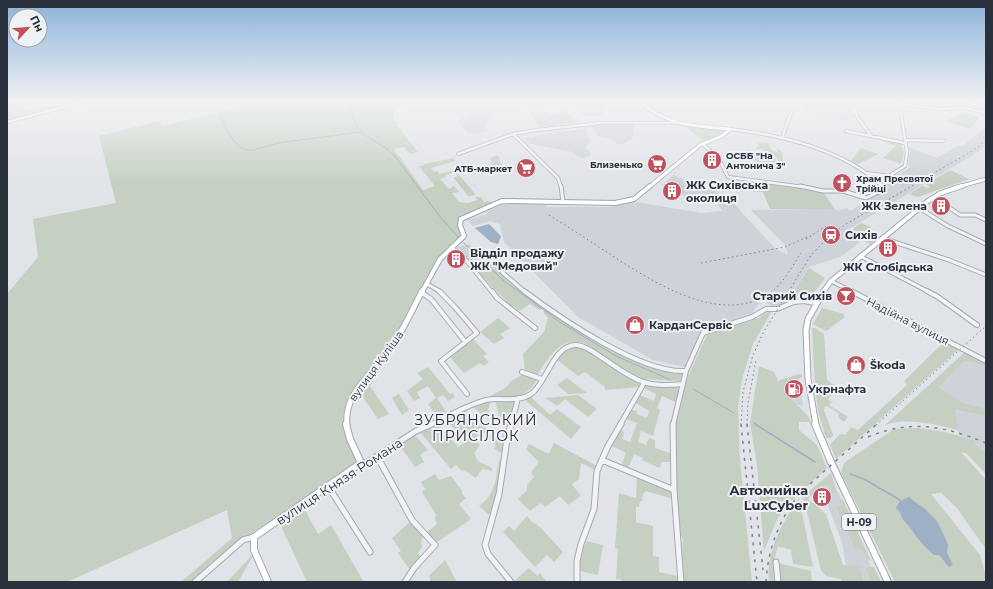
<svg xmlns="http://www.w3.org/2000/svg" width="993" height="589" font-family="Montserrat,sans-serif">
<rect width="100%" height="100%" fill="#e0e3e7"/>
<path fill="#ced2d9" d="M525,101H560L562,103L543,109L551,115L565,111L579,122L539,127L524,103Z
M571,101H603L607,104L602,116H585L569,104Z
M809,101H847L856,117L846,120L803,111V103Z
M492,108L495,110L492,117L486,123L485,131L475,134L467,132L457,121L469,113Z
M613,125H633L634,135L632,138L622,145L618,144L612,139L597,136L591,126Z
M986,127V145L978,152L844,232L861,241L842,256L809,267L785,303L774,307L766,303L763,296L751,316L703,332L685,367L653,360L578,317L504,242L500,224L490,221L473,226L467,220L487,214L486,212L501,205L509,204H546V207H610L615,204L635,202L633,206L636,202L701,213L722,211L717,204L733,202L743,214L776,249L788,255L785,245L751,210L835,209L838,211L847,208L850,211L889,188L880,182L881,180L897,175L909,168L910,166L908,165L910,153L909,147L937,158L958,146L966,145V143Z
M585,129L590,141L585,148L591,153L590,156L583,158L578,157L572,152L531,144L525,138L558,132Z
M673,175L691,182L720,193L688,199L666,182Z
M469,244L488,263L475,268L455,248Z
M969,361L986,367V408L963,403L939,387L963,362Z
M786,380L800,383L803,406L788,403Z
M954,410L986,416V453L978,447L974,440L959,435Z
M828,485L837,492L838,491L843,506L835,507L843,520L854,547L863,550L868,560L871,567L865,570L871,582H864L859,567L846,565L842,542L827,503L818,502L811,494L816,488Z"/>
<path fill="#c5d0c2" d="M8,101H44L24,107L26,110L45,104L48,107L64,103L65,106L7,122V102Z
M228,101H248L249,103L254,101L257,104L258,101H413L395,110L393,116L394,122L399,123L396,124L418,152L410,154L404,147L394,149L423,190L435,186L419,166H423L424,164L454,158L455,161L431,168L434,172L437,171L440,174L455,170L476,195L468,196L454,178L457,176L455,173L445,175L446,177L440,179L449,189L454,186L459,192L452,193L459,202L468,203L478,200L475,197H472H481L484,202L488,201L493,203L460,219L458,222L462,236L441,257L391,345L347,402C337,423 348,442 357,461L356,464L251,534L241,538L193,582H181L232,538L227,510L67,582H7V294L38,257L33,219L116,203L99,136L159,121L162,126L236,108Z
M965,112L979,117L971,129L945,121Z
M561,114L569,115L571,119C562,123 543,130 536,122L539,119Z
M685,126L722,129L726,132L720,135L703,141Z
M878,139L901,143L904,153L901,164L883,158L896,146Z
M758,143H768L773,151L778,152L776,148L781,151L784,163H780C776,157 773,151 765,152L767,156H774L778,167L773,168L759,164L758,161L748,160L745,157H752V154L747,153L746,150L759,154L763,152L762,149H755L759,146Z
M861,148L878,154L855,166L849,163Z
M497,155L500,158L499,159L500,162L507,169L504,171L498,170L497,173L493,170L495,167H490L488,164L492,163L490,158Z
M950,170L969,179L918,197L909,194L922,186L928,188L930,187L926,184Z
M751,180L823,192L835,209H770L763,192L749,191L747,186H754Z
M861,223L871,227L867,231L879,237L870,244L848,233Z
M478,253C491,257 495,269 505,278C517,289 530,297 543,307L539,310L530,304L520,311L513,306L512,307L475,269L488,263Z
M809,268L825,278C815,292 813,297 796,299L791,295Z
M822,308L844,314L845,317L826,331L813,324Z
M547,309L627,355L656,368L681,373L682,375L680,381L643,379L622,368L586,344C561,335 550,356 538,374L536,375L525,371L523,354L544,332L548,318L543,312Z
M880,309L959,349L836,459L830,445L840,434L845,435L851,427L858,430L907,385L904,381L942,344L882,313Z
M769,311H772L753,344L742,379L738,408L740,460L752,582H684L682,550L683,540L681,536L679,524L677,493L674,425L685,383L707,335L755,318L757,319Z
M498,318L510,328L500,334L504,338L494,344L480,332Z
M812,328H815L824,334L827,380L838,387L828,399L832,402L829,405L848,417L844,422L839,418L838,413L827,406L825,407L824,410L833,435L831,438H826L818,411L815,387Z
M472,338L487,354L483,356L489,362L484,366L480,363L464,373L449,356Z
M575,346C593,350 607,364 622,374C628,377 634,380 639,383L640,386L639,387L605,390V387L585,372L578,376L556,359L567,349Z
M965,352L986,363V367L969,361L963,362L939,387L963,403L986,408V416L955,410L958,430C939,425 903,416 884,426Z
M759,366L774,372L778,381L799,374L802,375V377L790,384L792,400L808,416L813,427L809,422H799V430L817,445L827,468L788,504L777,519L764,551L757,465L750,423Z
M428,367L450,394L452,393L455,397L448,401L443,395L437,398L447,413L438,418L428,404L436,398L428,386L417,392L420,398L414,401L407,391L423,379L417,373Z
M523,374L537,379C526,401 509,396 487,399C494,392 507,390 510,382Z
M567,378L587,393L568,394L557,385Z
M371,379L374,380L370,386L389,414L378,419L360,393Z
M648,385L676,387L680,389L675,404V402L662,396L657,408L660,410L653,436L641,431L638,442L646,445L649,438L655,440V448L670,453V446L672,465L670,467V462H661L660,468H659L642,460L643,458L634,454L628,469L621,466L626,453L612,446L621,429L624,433L622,439L630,442L637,423L626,419L632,410L637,411V414L647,418L649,411L636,403L642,391L640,395L654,401L656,394L644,388L643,389L645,386Z
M399,394L409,410L402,415L392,398Z
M578,395L597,409L588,417L565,399L557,406L546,398Z
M530,396L550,415L557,409L581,427L571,439L525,400Z
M491,401L488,410L490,414L488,415L487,413L482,415L473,407Z
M495,401H515L509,425H502Z
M466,410L473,422L495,432L496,439H502L504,429L508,428L503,452H499L494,448L496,445L483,432L474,439L480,445L474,453L478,461L492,468V471L482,469L476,478L464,470L462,471L456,465L451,469L420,432L429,427L435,433L437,431L432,426L437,423L458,447L466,442L446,419Z
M919,428L945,432L970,439L974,440L978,447L986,453V474L967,454L961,452L986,480V549L956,507L941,493L931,494L980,555L986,576V582H895L841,473L844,463L894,429Z
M414,434L428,450L420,455L424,462L415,467L400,446V444Z
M554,443L597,466L595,470L581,463L579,479L572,484L581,496L568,505L560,496L545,507L541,503L530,511L518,499L527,490V485L534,477L531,472L539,462L526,449L529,444L549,454Z
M501,458H503L497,495L489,515L479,506C495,496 496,478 499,461Z
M831,473L837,492L833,493L828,485L821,486L808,499L826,514L843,565L859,566L864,582H841V579L826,576L821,570L803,496Z
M435,474L439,480L451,476L462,491V494L466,498L459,504L471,519L437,542L426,533L437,524L435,518L436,515L422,492L425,489L421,482Z
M637,477L672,492L673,499L646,491L643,494L642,501H640L639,507H636V522L653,526V556L659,557V572L677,576L679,582H622V580L616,579L618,549L615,548L619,493L636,498Z
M799,498L813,567L793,564L791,550L778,546L773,563L774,582H769C766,551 782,523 799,498Z
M841,499L843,500L871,561L867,559L863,550L854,548L843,520L835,507L843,506L840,501Z
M304,508L318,534L331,525L363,581L362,582H307L280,524Z
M527,516L532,522L540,527L563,552L554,562L547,555L535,567L503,532L509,526L514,531Z
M411,521L424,534L421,542L422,547L418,553L423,559L410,570L398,553L401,551L392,538Z
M586,541L603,545L598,575L580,571V582H579C578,566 582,555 586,541Z
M253,554V556L238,582H227Z
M445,560L457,582H431L429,576Z
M778,563L811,571L812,582H780Z
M870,567H874L881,582H871L865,569Z
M529,568L537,576L540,573L547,582H513Z"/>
<path fill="#9eb0c4" d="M489,224L501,236L498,244L491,242L475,228Z
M909,497L915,502L924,508L937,521L948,544L947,553L953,565L949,567L939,555H934C925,547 918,540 912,530C906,521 904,525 900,512L896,508L900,501Z"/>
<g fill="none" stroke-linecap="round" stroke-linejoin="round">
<path stroke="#9eb0c4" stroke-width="1" d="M352,101C347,136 376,137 394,155L441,218L458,237
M7,110L14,105L12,101
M220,115L231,137L240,147L248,150H254L278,143L361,132
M463,242L503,280L561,323L616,356L671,380
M693,389L734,413
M753,422L757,425"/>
<path stroke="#9eb0c4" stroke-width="1.5" d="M755,424L815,462
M850,474L864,479L900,500"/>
<g stroke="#a6aab1" stroke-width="4">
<path id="minor-far3" d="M850,101L858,118L872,137
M900,104L938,109L966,108L986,113
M7,122L87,101
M730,129C780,135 846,150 883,187
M846,131L905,143
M513,134L558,178L561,187
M782,138L795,101
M905,140L944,141
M703,144L719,159L728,177L804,187
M458,154L513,134L537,130L601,123H675
M866,173L889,176L905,166L907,152L900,107L903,101"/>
</g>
<g stroke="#a6aab1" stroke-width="5">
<path id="minor-far2" d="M561,186L563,202
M800,186L823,191H843L866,198L885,189L882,186
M934,197L960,215H975L986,220
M919,208L948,226L986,244
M882,238L949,260L986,275
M451,247L465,259L492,292
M860,256L929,292
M493,260L503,273L525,292
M831,281L853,292
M427,284L441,292"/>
</g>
<g stroke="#a6aab1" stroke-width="6">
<path id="minor-far1" d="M439,291L454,306L477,333L441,361L467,394
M492,291L497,298L535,328
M524,291C560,318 642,374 686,371
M851,291L986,361
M927,291L938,297L977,325
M422,293L431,299L463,339
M522,372L542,379
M430,425C448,416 467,405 486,400C500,397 518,403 531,394C547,383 553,344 577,345C586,346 594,352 601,357C633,378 642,389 682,384
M511,425L518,398
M620,425L644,383
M673,425L686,371L703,333L752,317L766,309H777L794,302L803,301L816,303"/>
</g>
<g stroke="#a6aab1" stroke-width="7">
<path id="minor" d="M673,424L674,490L681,582
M377,456L412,520L435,545L414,568L405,582
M602,460L674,490
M361,463L368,462L416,431L432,424
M328,486L370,552
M776,562L778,582
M195,582L243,540L254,537
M511,582L488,554L485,545L499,494L507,439L511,424
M577,582V561L581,544L594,509L597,471L608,446L621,424"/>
</g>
<g stroke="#a0a7b2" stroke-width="4.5">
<path id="major-far3" d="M639,101C667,126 694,126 730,129
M965,101L986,107
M649,187L700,145L722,136L730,129
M958,187L986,179"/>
</g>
<g stroke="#a0a7b2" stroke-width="6">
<path id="major-far2" d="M422,292L440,259L464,236L460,225L461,219L502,201L615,203L634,199L650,186
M823,292L831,281L928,201L941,193L962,186"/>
</g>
<g stroke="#a0a7b2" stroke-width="7">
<path id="major-far1" d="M347,425C343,391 377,371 393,345C404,328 413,309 422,291
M816,425L808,379L806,330L808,319L824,291"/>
</g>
<g stroke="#a0a7b2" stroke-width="8">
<path id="major" d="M815,424L831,462L888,582
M268,582L254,550V537L361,463L350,439L346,424"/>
</g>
<use href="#minor-far3" stroke="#f2f3f6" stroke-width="2.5"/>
<use href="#minor-far2" stroke="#f2f3f6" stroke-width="3"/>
<use href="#minor-far1" stroke="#f2f3f6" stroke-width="4"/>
<use href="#minor" stroke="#f2f3f6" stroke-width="5"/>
<use href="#major-far3" stroke="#fff" stroke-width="3"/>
<use href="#major-far2" stroke="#fff" stroke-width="4"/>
<use href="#major-far1" stroke="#fff" stroke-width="5"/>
<use href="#major" stroke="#fff" stroke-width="6"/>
<path stroke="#7b828f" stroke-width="1" stroke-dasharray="1.5 3" stroke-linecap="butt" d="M549,215C568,227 587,239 605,251C647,278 716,326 767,295C782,286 791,268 801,253
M806,239L828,225
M701,263L785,247L809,236
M741,425L743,392L753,355L763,333L811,255L831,235L846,224L974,150L986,140
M747,425L748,403L756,360
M876,425L986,326"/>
<path stroke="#7b828f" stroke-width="1.5" stroke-dasharray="3 5.5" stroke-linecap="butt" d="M741,424L757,582
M747,424L763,570
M868,437C910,419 945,426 986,443
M766,582C768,548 779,520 800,493L877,424"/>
</g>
<linearGradient id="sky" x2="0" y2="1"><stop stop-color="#8ab2da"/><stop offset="0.55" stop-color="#f1f2f4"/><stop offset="1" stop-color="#f1f2f4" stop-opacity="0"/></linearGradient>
<rect width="993" height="184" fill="url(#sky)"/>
<defs>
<g id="building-disc" transform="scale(1)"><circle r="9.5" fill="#c0515f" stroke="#eff1f5"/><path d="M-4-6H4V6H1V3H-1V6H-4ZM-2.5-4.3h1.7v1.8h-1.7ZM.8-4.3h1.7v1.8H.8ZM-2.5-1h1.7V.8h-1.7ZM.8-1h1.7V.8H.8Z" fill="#fff"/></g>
<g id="supermarket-disc" transform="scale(1)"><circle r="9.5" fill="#c0515f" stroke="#eff1f5"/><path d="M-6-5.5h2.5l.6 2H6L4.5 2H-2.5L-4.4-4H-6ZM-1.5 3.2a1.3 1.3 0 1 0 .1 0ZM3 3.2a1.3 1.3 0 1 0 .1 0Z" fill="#fff"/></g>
<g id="church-disc" transform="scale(1)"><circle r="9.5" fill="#c0515f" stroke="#eff1f5"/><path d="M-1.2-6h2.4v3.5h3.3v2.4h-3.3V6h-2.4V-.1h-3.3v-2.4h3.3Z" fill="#fff"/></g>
<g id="station-disc" transform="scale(1)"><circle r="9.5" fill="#c0515f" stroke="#eff1f5"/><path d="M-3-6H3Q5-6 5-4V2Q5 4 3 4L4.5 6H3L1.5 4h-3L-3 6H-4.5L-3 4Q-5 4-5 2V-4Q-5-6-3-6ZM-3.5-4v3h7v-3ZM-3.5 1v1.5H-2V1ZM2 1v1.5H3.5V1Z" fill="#fff"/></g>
<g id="bar-disc" transform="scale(1)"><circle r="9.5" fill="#c0515f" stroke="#eff1f5"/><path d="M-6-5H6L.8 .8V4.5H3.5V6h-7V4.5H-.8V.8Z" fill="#fff"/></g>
<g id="shop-disc" transform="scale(1)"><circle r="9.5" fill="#c0515f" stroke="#eff1f5"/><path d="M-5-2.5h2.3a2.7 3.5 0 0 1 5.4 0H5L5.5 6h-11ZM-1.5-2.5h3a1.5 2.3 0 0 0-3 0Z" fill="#fff"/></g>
<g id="fuel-disc" transform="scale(1)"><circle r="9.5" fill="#c0515f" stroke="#eff1f5"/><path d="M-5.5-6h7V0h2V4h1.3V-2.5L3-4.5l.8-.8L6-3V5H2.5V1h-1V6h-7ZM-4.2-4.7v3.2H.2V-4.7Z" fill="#fff"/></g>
</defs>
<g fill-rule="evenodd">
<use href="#building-disc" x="712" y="160"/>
<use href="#supermarket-disc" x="657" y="164"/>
<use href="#supermarket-disc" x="526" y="168"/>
<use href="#church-disc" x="842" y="183"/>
<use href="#building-disc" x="672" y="191"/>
<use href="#building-disc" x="941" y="206"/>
<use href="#station-disc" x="831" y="235"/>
<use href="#building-disc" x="888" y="248"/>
<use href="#building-disc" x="456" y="259"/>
<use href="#bar-disc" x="846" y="296"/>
<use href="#shop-disc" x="635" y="325"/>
<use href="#shop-disc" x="856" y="365"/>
<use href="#fuel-disc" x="794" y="389"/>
<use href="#building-disc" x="822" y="497"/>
</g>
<g text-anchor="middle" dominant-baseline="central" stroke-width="4" stroke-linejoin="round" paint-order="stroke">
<g font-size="9" font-weight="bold" fill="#2a313d" stroke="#eff1f5" text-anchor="start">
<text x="726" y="155">ОСББ "На<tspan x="726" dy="10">Антонича 3"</tspan></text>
<text x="643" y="164" text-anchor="end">Близенько</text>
<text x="512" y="168" text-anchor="end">АТБ-маркет</text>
<text x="856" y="178">Храм Пресвятої<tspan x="856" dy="10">Трійці</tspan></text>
</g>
<rect fill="#eff1f5" stroke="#656b74" stroke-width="1" x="842" y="514" width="34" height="16" rx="3"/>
<g font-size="10" font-weight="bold" fill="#2a313d">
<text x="859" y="522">Н-09</text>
</g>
<g font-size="11" font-weight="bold" fill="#2a313d" stroke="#eff1f5" text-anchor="start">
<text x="686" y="185">ЖК Сихівська<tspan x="686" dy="13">околиця</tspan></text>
<text x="927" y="206" text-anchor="end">ЖК Зелена</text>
<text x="845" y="235">Сихів</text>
<text x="470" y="253">Відділ продажу<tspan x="470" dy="13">ЖК "Медовий"</tspan></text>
<text x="888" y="267" text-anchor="middle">ЖК Слобідська</text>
<text x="832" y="296" text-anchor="end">Старий Сихів</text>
<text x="649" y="325">КарданСервіс</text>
<text x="870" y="365">Škoda</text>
<text x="808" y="389">Укрнафта</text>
</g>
<g font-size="11" fill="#2a313d" stroke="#eff1f5">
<text transform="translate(908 321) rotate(27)">Надійна вулиця</text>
<text transform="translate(376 366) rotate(-54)">вулиця Куліша</text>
</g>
<g font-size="13" fill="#2a313d" stroke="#eff1f5">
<text transform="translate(339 481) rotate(-33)">вулиця Князя Романа</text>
</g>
<g font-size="13" font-weight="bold" fill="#2a313d" stroke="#eff1f5" text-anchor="end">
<text x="808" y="490">Автомийка<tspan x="808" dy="15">LuxCyber</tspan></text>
</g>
<g font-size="14" letter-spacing="1" fill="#1c222e" stroke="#eff1f5">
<text x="476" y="420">ЗУБРЯНСЬКИЙ<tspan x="476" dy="16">ПРИСІЛОК</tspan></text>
</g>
</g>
<rect width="993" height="589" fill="none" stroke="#2a313d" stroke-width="16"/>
<g transform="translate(28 28) rotate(64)"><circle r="19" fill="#eff1f5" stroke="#a0a4ab"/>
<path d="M0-3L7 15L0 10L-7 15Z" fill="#c0515f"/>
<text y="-6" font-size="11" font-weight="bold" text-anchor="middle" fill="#2a313d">Пн</text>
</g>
</svg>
